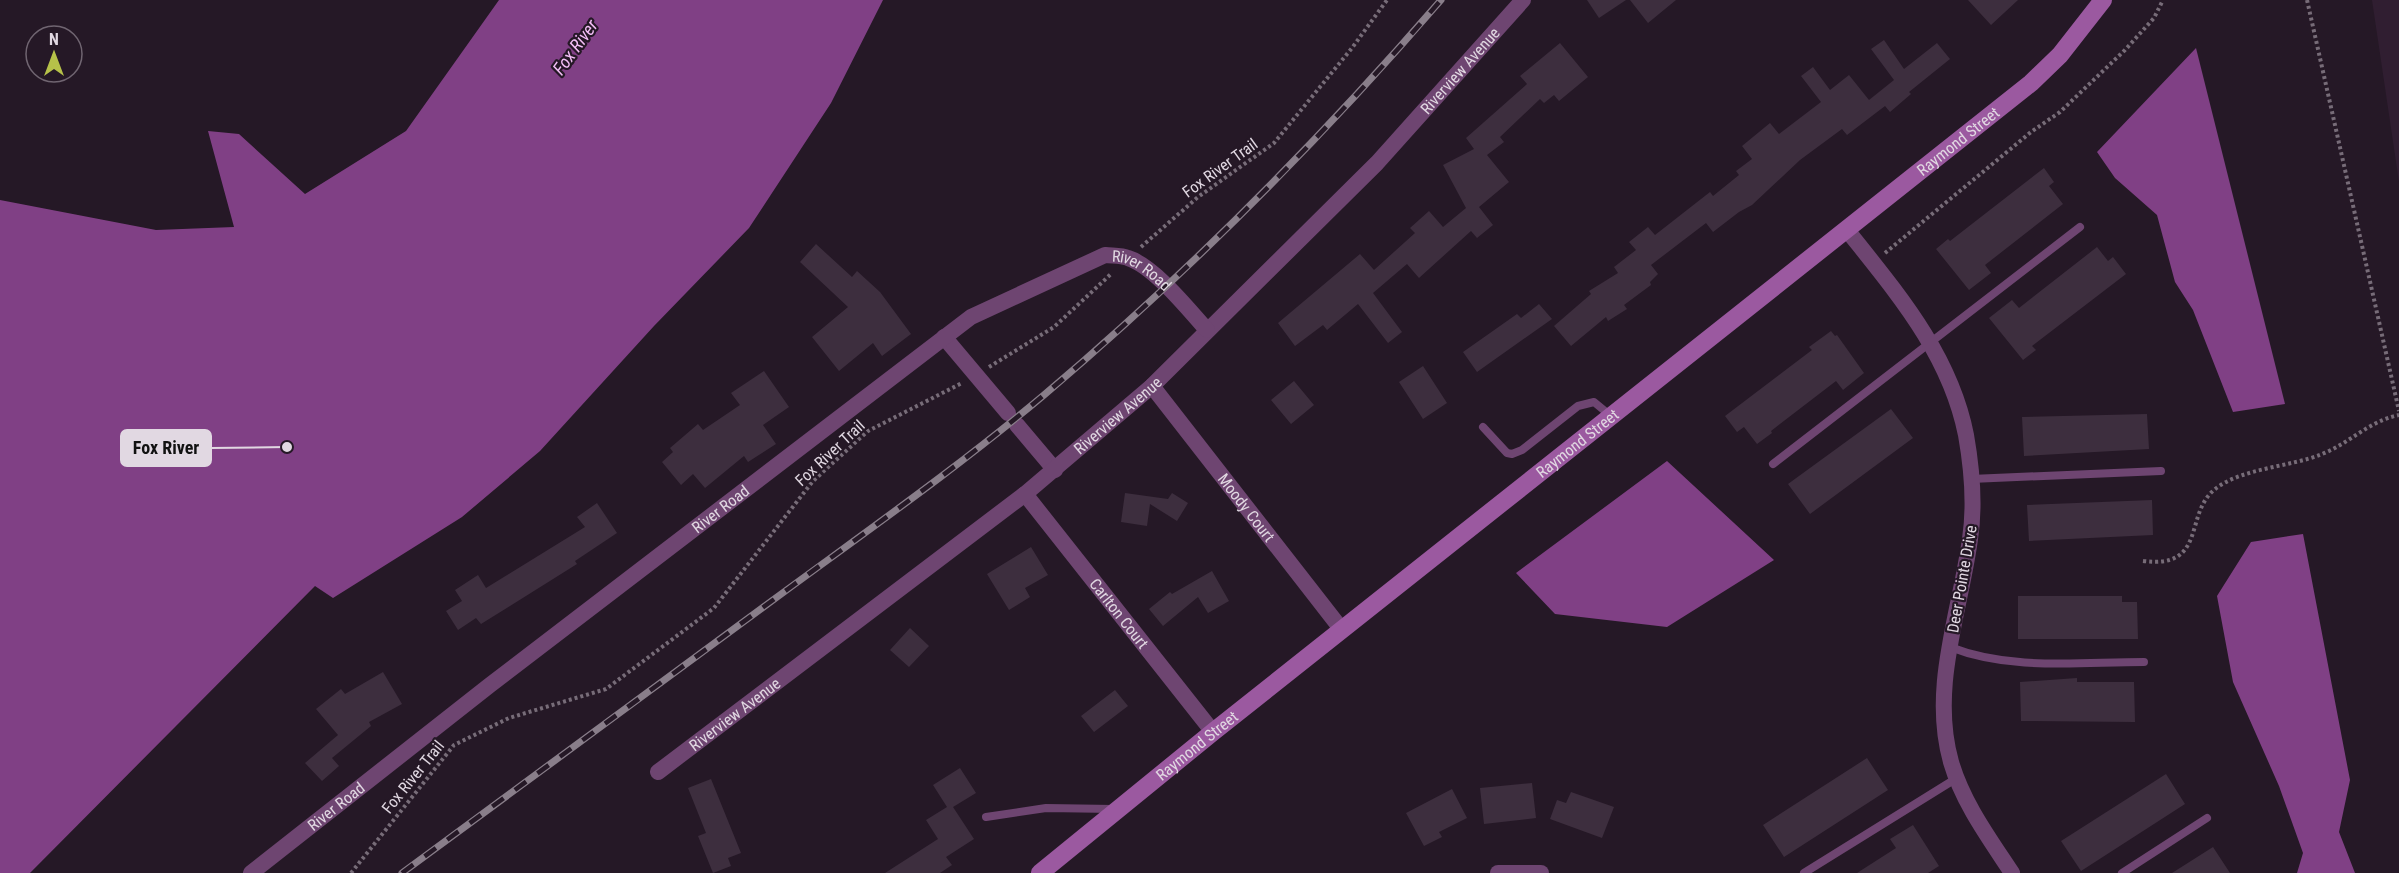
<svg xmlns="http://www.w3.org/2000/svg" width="2399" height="873" font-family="'Roboto Condensed',sans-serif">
<rect width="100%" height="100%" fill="#251826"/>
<path fill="#301e31" d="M2372,0H2399V182Z"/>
<path fill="#804085" d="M499,0H883L831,103L749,228L654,326L540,451L462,517L333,598L315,586L30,873H0V200L156,230L234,227L208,131L239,134L305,194L406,131Z
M2196,48L2285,404L2233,412L2193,310L2175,282L2157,215L2115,178L2097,152Z
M1667,461L1774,560L1667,627L1555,614L1516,573Z
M2303,534L2350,780L2339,832L2355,873H2297L2303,853L2279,786L2233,682L2217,596L2251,542Z"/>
<path fill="#3d2e3e" d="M1587,0H1626L1599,18Z
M1630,0H1676L1648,23Z
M1968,0H2018L1991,25Z
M1884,40L1904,69L1937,43L1950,59L1909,92L1911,94L1890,112L1885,106L1847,135L1842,129L1800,160L1752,205L1739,212L1713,232L1706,223L1651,265L1658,274L1650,282L1651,285L1624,305L1627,309L1608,321L1606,317L1571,346L1554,326L1591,294L1589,291L1618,273L1614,267L1636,250L1629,242L1648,227L1655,235L1710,192L1713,196L1739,175L1736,171L1752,159L1742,146L1770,123L1779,134L1821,102L1801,76L1813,67L1830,90L1849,75L1869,100L1894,80L1871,49Z
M1560,43L1588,77L1559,101L1554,95L1544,103L1540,99L1500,137L1504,142L1487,155L1509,182L1479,207L1493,225L1477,238L1471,231L1419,278L1407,264L1373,293L1402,332L1388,343L1358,304L1327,330L1323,325L1295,346L1278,323L1360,254L1374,270L1415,233L1410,228L1429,211L1443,227L1466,208L1443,165L1474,149L1466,138L1527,84L1520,76Z
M2044,168L2054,182L2049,186L2063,204L1985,265L1991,273L1969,290L1936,249L1948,239L1950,241Z
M816,244L852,277L857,271L880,292L911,334L882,356L873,343L839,371L812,337L848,307L800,262Z
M2097,247L2108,261L2113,257L2126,274L2032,346L2036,350L2023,360L1989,318L2012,300L2019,308Z
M1539,304L1552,319L1477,372L1463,352L1517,314L1521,318Z
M1831,331L1835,336L1837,335L1864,373L1843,390L1836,381L1771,431L1772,433L1757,444L1744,427L1737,432L1725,416L1812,350L1809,347Z
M1423,366L1447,403L1423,419L1399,382Z
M764,371L789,407L763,425L776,444L748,462L744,456L705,488L693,474L681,485L662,462L673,452L670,448L698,424L703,430L740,405L731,393Z
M1294,381L1314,405L1291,424L1271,400Z
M1891,409L1913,438L1810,514L1788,484Z
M2147,414L2149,449L2024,456L2022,417Z
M1125,493L1168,499L1172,493L1188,503L1177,521L1150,504L1147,526L1121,522Z
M2152,500L2153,535L2029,541L2027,505Z
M597,503L617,533L575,561L577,564L481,624L476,618L458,630L446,611L462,601L455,590L478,575L486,588L585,527L577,517Z
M1031,547L1048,575L1025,588L1030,597L1009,610L987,574Z
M1212,571L1229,601L1208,613L1198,597L1163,626L1149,609L1170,592L1172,594Z
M2018,596H2122V602H2137L2138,639H2018Z
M910,628L929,646L909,667L890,650Z
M383,672L402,704L369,722L371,726L332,758L339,766L322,781L305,763L338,735L316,709L341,689L345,694Z
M2077,678V682H2134L2135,722L2021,721L2020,682Z
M1115,690L1128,706L1094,732L1081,716Z
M1867,758L1888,790L1784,857L1763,825Z
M960,768L976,793L953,807L974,839L946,857L952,865L940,873H885L938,839L926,820L947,807L933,785Z
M2166,774L2185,804L2081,871L2061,841Z
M711,779L741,853L728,858L731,866L713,873L698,836L706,833L688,788Z
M1532,783L1536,818L1484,824L1480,788Z
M1452,789L1467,818L1439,832L1442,837L1424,846L1406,813Z
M1571,792L1614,807L1602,838L1550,819L1557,800L1566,803Z
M1913,825L1939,866L1928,873H1857L1896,848L1890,839Z
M2213,847L2230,873H2172Z"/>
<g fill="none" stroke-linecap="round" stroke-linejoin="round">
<path stroke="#776c78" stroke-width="4" stroke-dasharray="3 3" stroke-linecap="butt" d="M2307,0L2399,411
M1141,247L1198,197L1274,143L1352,48L1387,0
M1885,253L2031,132L2060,112L2125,50L2154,18L2163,0
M989,367L1054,327L1111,274
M2143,561C2207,569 2184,515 2214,490C2240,468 2291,467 2322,454C2350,443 2369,421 2399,415
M351,873L454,745L509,718L606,689L714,608L813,481L868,431L962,383"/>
<path stroke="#6e4571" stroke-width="8" d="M1483,427L1507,453L1512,454L1522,450L1578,406L1594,402L1611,416
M1773,464L2080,227
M1971,479L2161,471
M1950,647C2011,671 2079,662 2144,662
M986,817L1046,808L1115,809
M1804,873L1957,778
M2122,873L2207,818"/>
<g stroke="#6e4571" stroke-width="16">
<path d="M1847,230C1897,293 1950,354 1966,435C1972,469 1975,506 1970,539C1960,613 1930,688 1951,762C1963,803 1989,838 2012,873"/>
<path d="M944,337L1008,413"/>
<path id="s1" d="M1152,386L1342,630"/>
<path d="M1017,425L1055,470"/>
<path id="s2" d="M1025,494L1213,732"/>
<path id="s3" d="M658,772L1025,494L1152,386L1377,163L1523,0"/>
<path id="s4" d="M251,873L490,685L971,317L1105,255C1112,256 1121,255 1128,258C1154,266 1189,310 1207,330"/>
<path d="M1498,873H1541"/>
</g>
<path stroke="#9b59a0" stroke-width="18" id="s5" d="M1040,873L1213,732L2031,83L2060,55L2103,0"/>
<g stroke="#897e8a" stroke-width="7">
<path id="rail" d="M402,873C531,778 659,684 788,589C874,526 962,464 1044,395C1187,274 1319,141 1441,0"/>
</g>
<use href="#rail" stroke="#251826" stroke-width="4.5" stroke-dasharray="14" stroke-linecap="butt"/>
</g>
<g text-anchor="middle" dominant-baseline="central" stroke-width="4.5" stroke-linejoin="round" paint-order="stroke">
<g font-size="16" fill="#e1d8e2" stroke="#251826">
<text stroke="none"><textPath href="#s3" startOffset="1068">Riverview Avenue</textPath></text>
<text stroke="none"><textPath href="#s5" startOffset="1174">Raymond Street</textPath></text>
<text transform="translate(1220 168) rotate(-36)">Fox River Trail</text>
<text stroke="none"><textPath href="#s4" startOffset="1098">River Road</textPath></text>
<text stroke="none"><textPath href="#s3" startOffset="582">Riverview Avenue</textPath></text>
<text stroke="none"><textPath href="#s5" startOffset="688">Raymond Street</textPath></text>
<text transform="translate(830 453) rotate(-43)">Fox River Trail</text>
<text stroke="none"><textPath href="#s1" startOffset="154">Moody Court</textPath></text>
<text stroke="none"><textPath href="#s4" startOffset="594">River Road</textPath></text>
<text transform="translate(1962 579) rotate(-80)">Deer Pointe Drive</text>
<text stroke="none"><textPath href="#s2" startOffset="152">Carlton Court</textPath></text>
<text stroke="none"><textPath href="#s3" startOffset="96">Riverview Avenue</textPath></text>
<text stroke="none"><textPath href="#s5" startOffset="202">Raymond Street</textPath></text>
<text transform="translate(413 777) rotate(-51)">Fox River Trail</text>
<text stroke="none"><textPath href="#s4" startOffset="108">River Road</textPath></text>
</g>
<g font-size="18" font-style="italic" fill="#f3bef6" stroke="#251826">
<text transform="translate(575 47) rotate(-54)">Fox River</text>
</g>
</g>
<path fill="none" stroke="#e1d8e2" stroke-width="2" d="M287 447L211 448"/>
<circle fill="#e1d8e2" stroke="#251826" stroke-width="2" cx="287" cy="447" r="6"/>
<rect fill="#e1d8e2" stroke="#e1d8e2" stroke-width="2" x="121" y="430" width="90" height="36" rx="6"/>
<g font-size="18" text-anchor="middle" font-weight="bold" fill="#111">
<text x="166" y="454">Fox River</text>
</g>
<g transform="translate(54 54)"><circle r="28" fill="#251826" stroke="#706571" stroke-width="1.5"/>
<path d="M0-4.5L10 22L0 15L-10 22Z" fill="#b6c149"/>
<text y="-9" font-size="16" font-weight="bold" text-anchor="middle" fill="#e1d8e2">N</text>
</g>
</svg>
